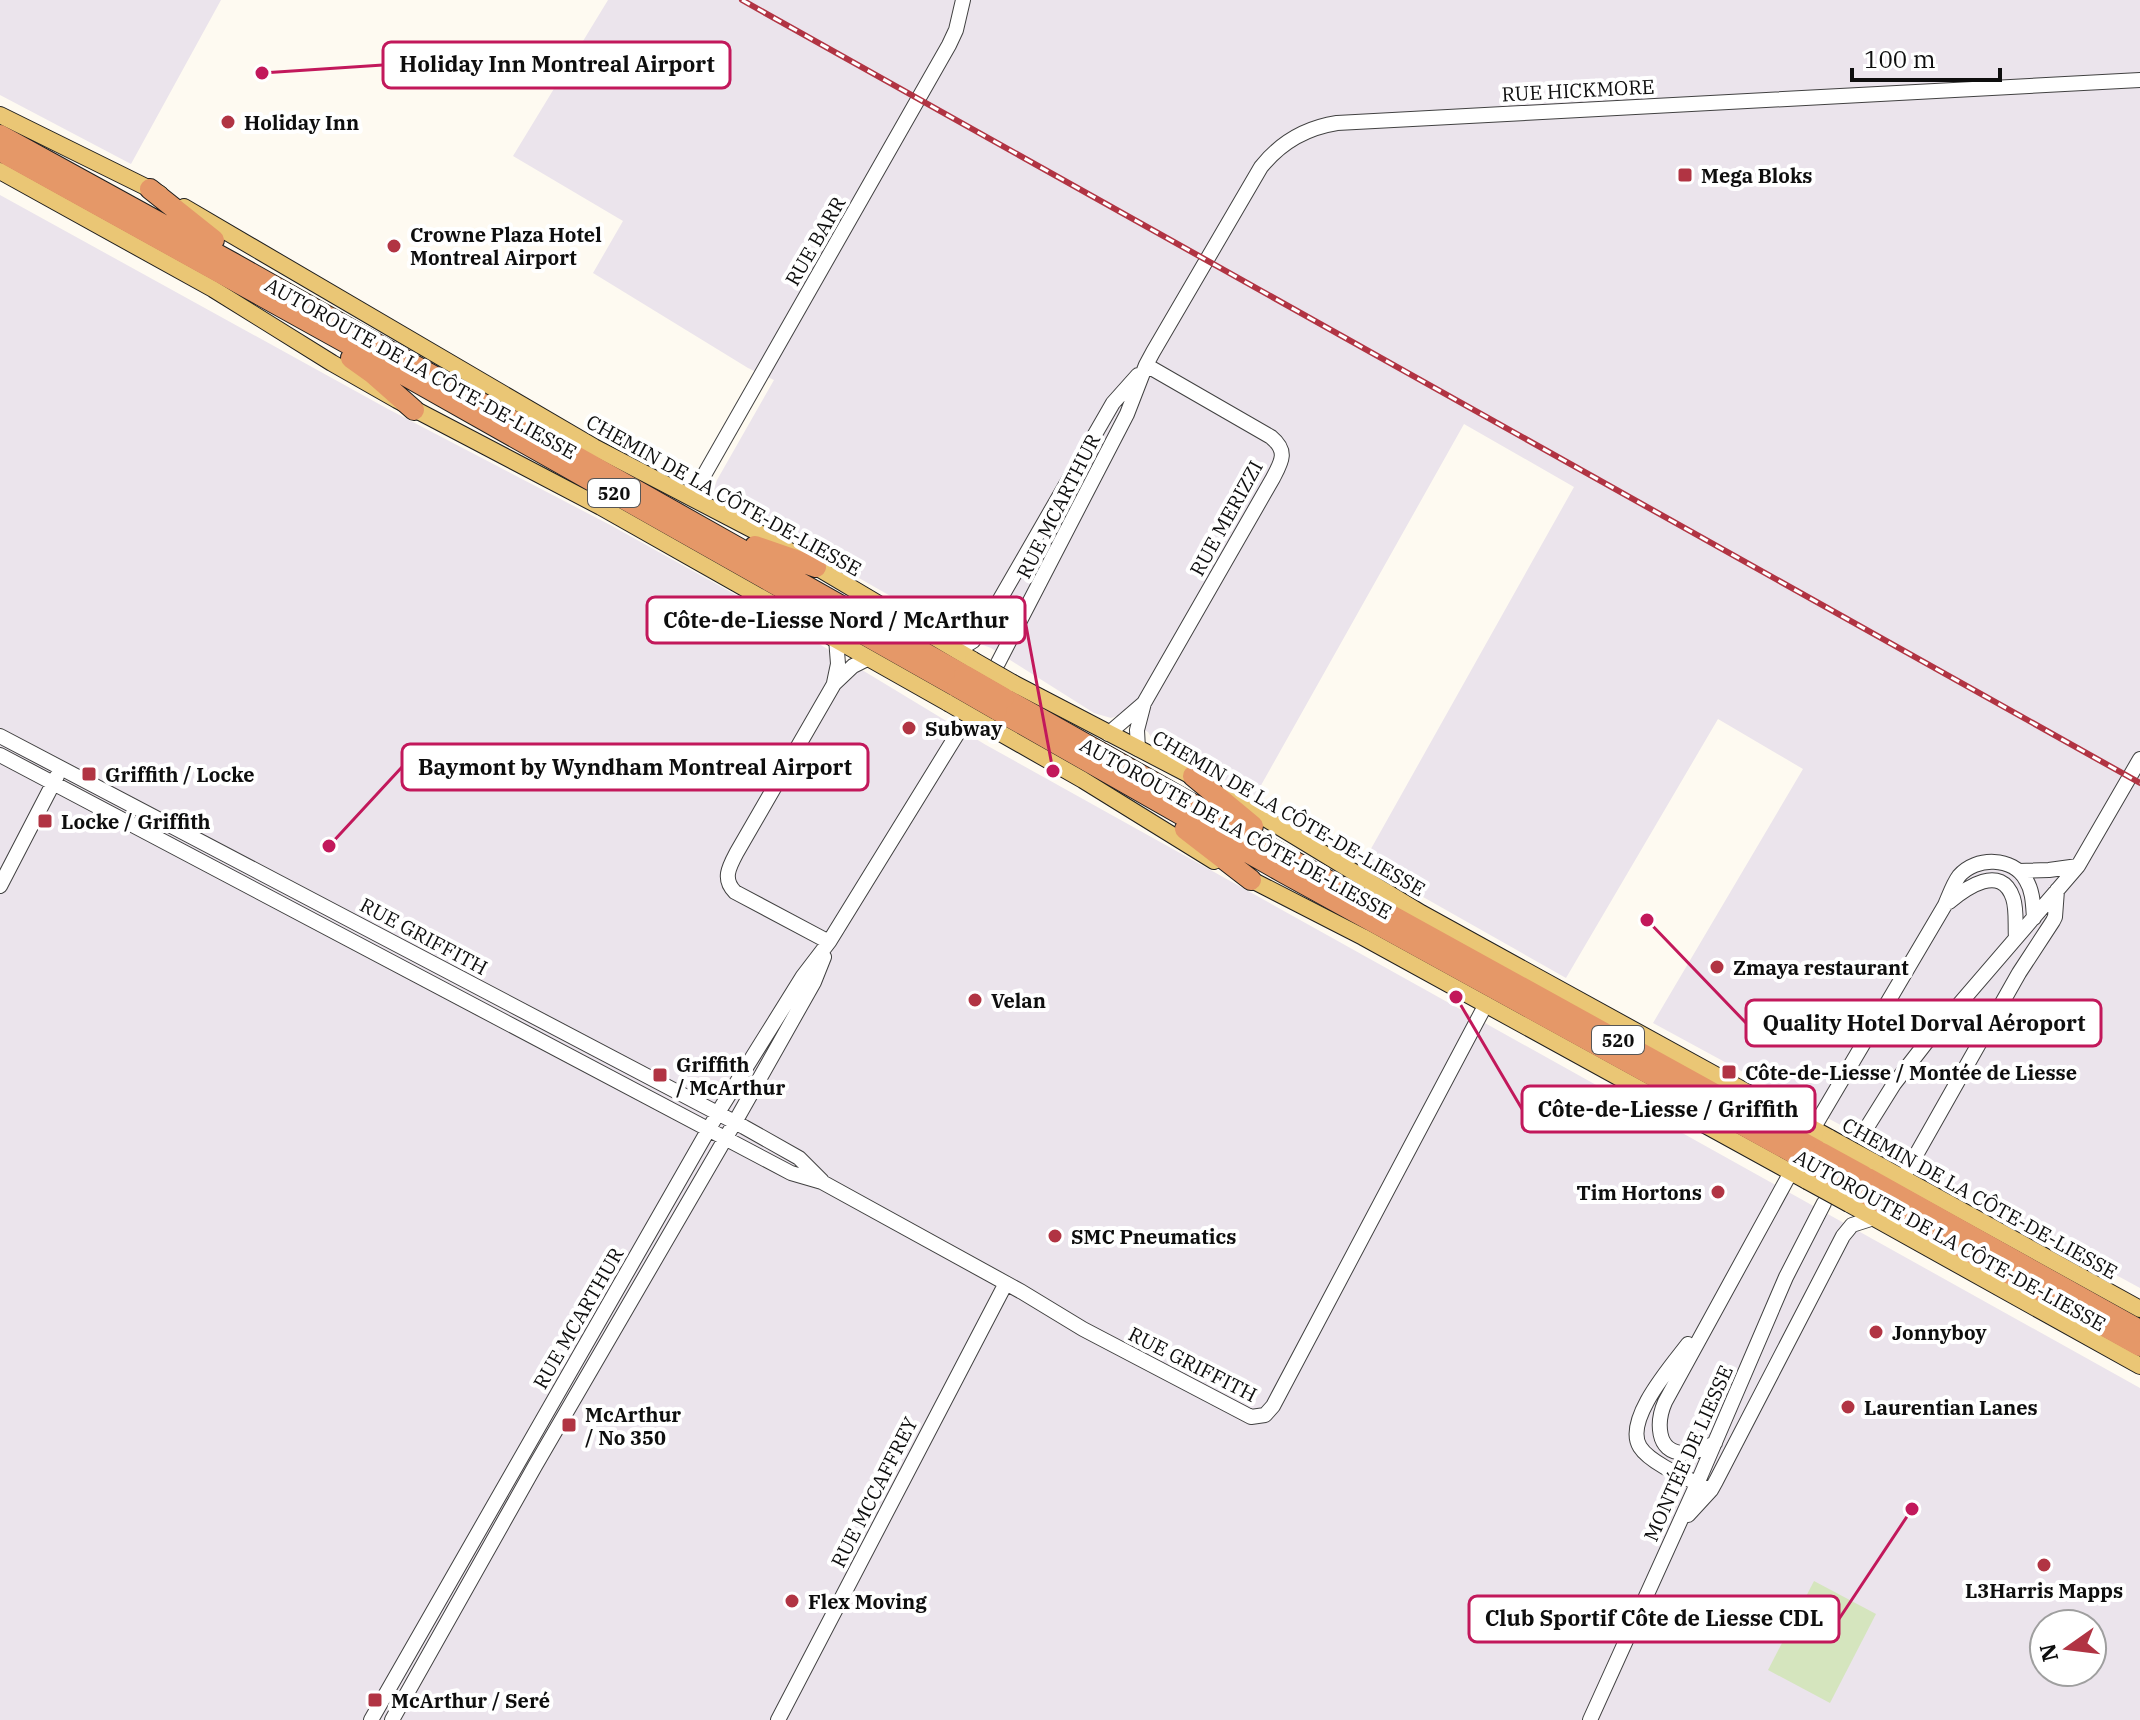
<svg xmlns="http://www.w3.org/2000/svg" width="2140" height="1720" font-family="'IBM Plex Serif',serif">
<rect width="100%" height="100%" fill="#fefaf1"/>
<path fill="#ebe4ec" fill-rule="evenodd" d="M0,0H221L131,164L0,95Z
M608,0H2140V1288L1653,1023L1803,769L1718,719L1566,978L1363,863L1574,487L1464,424L1255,796L1154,742L1148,732L1117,716L1111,718L1094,713L991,648L962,637L719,498L714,489L717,480L774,380L748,368L593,273L623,221L513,156Z
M0,195L388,409L612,526L763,610L986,745L2140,1388V1720H0ZM2044,1624H2092V1672H2044Z"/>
<path fill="#d5e5be" d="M1814,1581L1876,1614L1830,1703L1768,1670Z"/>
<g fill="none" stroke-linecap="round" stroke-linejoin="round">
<g stroke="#414141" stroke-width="16">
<path id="minor" d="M691,498L949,45L956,30L963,0
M957,651L973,641L984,627L1113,403L1138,375
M998,663L1127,414L1146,365L1153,352L1261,167C1281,142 1305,128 1337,123L2140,80
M834,683L838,664L836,638
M1108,734L1144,703L1273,478C1282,461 1288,451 1271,437L1146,365
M0,736L744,1127L799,1158L822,1181
M1138,749L1137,730L1144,703
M0,755L791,1173L822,1182L1022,1292L1083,1329L1251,1417L1265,1415L1273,1406L1486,1004
M2019,871L2049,870L2078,866
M0,886L57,776
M1949,902C1966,888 2001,863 2013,898C2017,910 2015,925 2016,938
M829,942L735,892C722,879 729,867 737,852L834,684L853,666L869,658
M1813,1129L1945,905C1949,896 1953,884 1959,876C1976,856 2013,857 2026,880C2033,891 2033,905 2034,918
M1859,1140L1894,1084L1925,1044L2078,866L2140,759
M1903,1178L2019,973L2053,921L2055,917L2057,890
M1688,1344C1673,1364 1623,1420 1640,1447C1650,1463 1686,1478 1703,1486
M1715,1443C1705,1447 1694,1454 1684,1453C1655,1453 1657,1420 1665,1402L1791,1172
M1688,1515L1711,1490L1716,1481L1843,1236L1852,1225L1874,1218
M371,1720L722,1106L803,976L829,942L964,723
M392,1720L535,1466L739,1115L814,982L824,957
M778,1720L1006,1283
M1590,1720L1697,1484L1786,1277L1824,1203"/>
</g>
<g stroke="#1f1f1f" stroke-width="18">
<path id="major" d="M0,115L160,194
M0,171L213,289L332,363L397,400L601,507L948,703
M184,207L594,447L759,533L973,660
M1013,683L1203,782
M988,726L1083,780L1214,861
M1227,795L1421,913L1830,1138
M1242,875L1363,937L1807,1181
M1872,1161L2140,1309
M1849,1204L2140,1366"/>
</g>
<g stroke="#1f1f1f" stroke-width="22">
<path id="highway" d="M0,135L233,263L964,675
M0,151L388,366L957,687
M150,189L214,240
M351,358L372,373L414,410
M755,546L816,567
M1004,698L1331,882L1822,1153
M997,710L1284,873L1815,1165
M1193,776L1253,826
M1185,829L1251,880
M1864,1176L2136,1328
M1857,1189L2140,1346"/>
</g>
<use href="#minor" stroke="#fff" stroke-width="14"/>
<use href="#major" stroke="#eac675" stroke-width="16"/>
<use href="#highway" stroke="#e59868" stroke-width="20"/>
<g stroke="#b13443" stroke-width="6">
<path id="rail" d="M742,0L2140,783"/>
</g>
<use href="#rail" stroke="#fff" stroke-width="3" stroke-dasharray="9" stroke-linecap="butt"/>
<g stroke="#1f1f1f" stroke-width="18" stroke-linecap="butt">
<path id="major-bridge" d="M973,660L1013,683
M948,703L988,726
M1830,1138L1872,1161
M1807,1181L1849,1204"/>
</g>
<g stroke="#1f1f1f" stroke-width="22" stroke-linecap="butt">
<path id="highway-bridge" d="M964,675L1004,698
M957,687L997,710
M1822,1153L1864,1176
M1815,1165L1857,1189"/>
</g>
<use href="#major-bridge" stroke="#eac675" stroke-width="16"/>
<use href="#highway-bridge" stroke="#e59868" stroke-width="20"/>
</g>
<g fill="#b13443" stroke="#fff" stroke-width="3">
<circle cx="228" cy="122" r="8"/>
<rect x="1677" y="167" width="16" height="16" rx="4"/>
<circle cx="394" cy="246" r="8"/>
<circle cx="909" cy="728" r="8"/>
<rect x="81" y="766" width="16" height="16" rx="4"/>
<rect x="37" y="813" width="16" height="16" rx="4"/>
<circle cx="1717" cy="967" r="8"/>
<circle cx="975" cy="1000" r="8"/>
<rect x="1721" y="1064" width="16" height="16" rx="4"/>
<rect x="652" y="1067" width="16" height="16" rx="4"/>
<circle cx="1718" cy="1192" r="8"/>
<circle cx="1055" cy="1236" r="8"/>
<circle cx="1876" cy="1332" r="8"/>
<circle cx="1848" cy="1407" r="8"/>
<rect x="561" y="1417" width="16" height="16" rx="4"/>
<circle cx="2044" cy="1565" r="8"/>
<circle cx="792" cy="1601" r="8"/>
<rect x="367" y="1692" width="16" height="16" rx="4"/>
</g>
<g text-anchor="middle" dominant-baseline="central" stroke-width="8" stroke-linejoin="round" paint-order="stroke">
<g fill="#fff" stroke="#565656" stroke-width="2">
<rect x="588" y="479" width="52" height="28" rx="6"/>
<rect x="1592" y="1026" width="52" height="28" rx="6"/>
</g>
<g font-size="18" font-weight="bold" fill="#0e0e0e">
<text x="614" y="493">520</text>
<text x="1618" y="1040">520</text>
</g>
<g font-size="20" fill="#0e0e0e" stroke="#fff">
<text transform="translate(1578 90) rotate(-3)">RUE HICKMORE</text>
<text transform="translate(815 241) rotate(-60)">RUE BARR</text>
<text transform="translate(421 368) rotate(29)">AUTOROUTE DE LA CÔTE-DE-LIESSE</text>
<text transform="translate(724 495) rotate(29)">CHEMIN DE LA CÔTE-DE-LIESSE</text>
<text transform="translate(1058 506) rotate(-63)">RUE MCARTHUR</text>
<text transform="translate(1226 518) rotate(-61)">RUE MERIZZI</text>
<text transform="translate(1289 813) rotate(30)">CHEMIN DE LA CÔTE-DE-LIESSE</text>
<text transform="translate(1236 828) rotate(29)">AUTOROUTE DE LA CÔTE-DE-LIESSE</text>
<text transform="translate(424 936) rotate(28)">RUE GRIFFITH</text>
<text transform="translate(1980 1198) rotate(29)">CHEMIN DE LA CÔTE-DE-LIESSE</text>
<text transform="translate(1950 1240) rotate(29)">AUTOROUTE DE LA CÔTE-DE-LIESSE</text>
<text transform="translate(578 1318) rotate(-60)">RUE MCARTHUR</text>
<text transform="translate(1193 1364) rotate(27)">RUE GRIFFITH</text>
<text transform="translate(1688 1453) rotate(-66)">MONTÉE DE LIESSE</text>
<text transform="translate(874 1492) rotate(-63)">RUE MCCAFFREY</text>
</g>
<g font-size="20" font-weight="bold" fill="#0e0e0e" stroke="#fff" text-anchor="start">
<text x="244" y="122">Holiday Inn</text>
<text x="1701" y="175">Mega Bloks</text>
<text x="410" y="234">Crowne Plaza Hotel<tspan x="410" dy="23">Montreal Airport</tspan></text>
<text x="925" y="728">Subway</text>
<text x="105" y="774">Griffith / Locke</text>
<text x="61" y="821">Locke / Griffith</text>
<text x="1733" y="967">Zmaya restaurant</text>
<text x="991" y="1000">Velan</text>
<text x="676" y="1064">Griffith<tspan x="676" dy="23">/ McArthur</tspan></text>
<text x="1745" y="1072">Côte-de-Liesse / Montée de Liesse</text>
<text x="1702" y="1192" text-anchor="end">Tim Hortons</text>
<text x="1071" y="1236">SMC Pneumatics</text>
<text x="1892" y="1332">Jonnyboy</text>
<text x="1864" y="1407">Laurentian Lanes</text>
<text x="585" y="1414">McArthur<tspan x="585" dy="23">/ No 350</tspan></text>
<text x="2044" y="1590" text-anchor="middle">L3Harris Mapps</text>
<text x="808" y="1601">Flex Moving</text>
<text x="391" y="1700">McArthur / Seré</text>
</g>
</g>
<path fill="none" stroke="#c2185b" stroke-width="3" d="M262 73L383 65M1053 771L1025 620M329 846L402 767M1647 920L1746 1023M1456 997L1522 1109M1912 1509L1839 1619"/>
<g fill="#c2185b" stroke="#fff" stroke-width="3">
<circle cx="262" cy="73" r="8"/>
<circle cx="1053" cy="771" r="8"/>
<circle cx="329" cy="846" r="8"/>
<circle cx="1647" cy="920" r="8"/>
<circle cx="1456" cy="997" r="8"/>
<circle cx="1912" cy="1509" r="8"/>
</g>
<g fill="#fff" stroke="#c2185b" stroke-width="3">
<rect x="383" y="42" width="347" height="46" rx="8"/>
<rect x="647" y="597" width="378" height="46" rx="8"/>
<rect x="402" y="744" width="466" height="46" rx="8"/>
<rect x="1746" y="1000" width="355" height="46" rx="8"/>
<rect x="1522" y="1086" width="293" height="46" rx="8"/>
<rect x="1469" y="1596" width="370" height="46" rx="8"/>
</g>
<g font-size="22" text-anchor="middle" font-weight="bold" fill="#0e0e0e">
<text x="557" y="72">Holiday Inn Montreal Airport</text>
<text x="836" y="628">Côte-de-Liesse Nord / McArthur</text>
<text x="635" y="775">Baymont by Wyndham Montreal Airport</text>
<text x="1924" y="1031">Quality Hotel Dorval Aéroport</text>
<text x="1668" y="1117">Côte-de-Liesse / Griffith</text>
<text x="1654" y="1626">Club Sportif Côte de Liesse CDL</text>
</g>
<g transform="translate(2068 1648) rotate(256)"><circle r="38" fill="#ffffff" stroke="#9f9f9f" stroke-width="2"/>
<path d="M0-6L14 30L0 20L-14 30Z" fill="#b13443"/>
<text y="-12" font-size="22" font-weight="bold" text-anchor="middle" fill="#0e0e0e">N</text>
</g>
<path d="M1852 68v12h148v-12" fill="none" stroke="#0e0e0e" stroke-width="4"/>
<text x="1864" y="68" font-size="24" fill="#0e0e0e" stroke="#ffffff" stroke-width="6" paint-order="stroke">100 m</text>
</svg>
